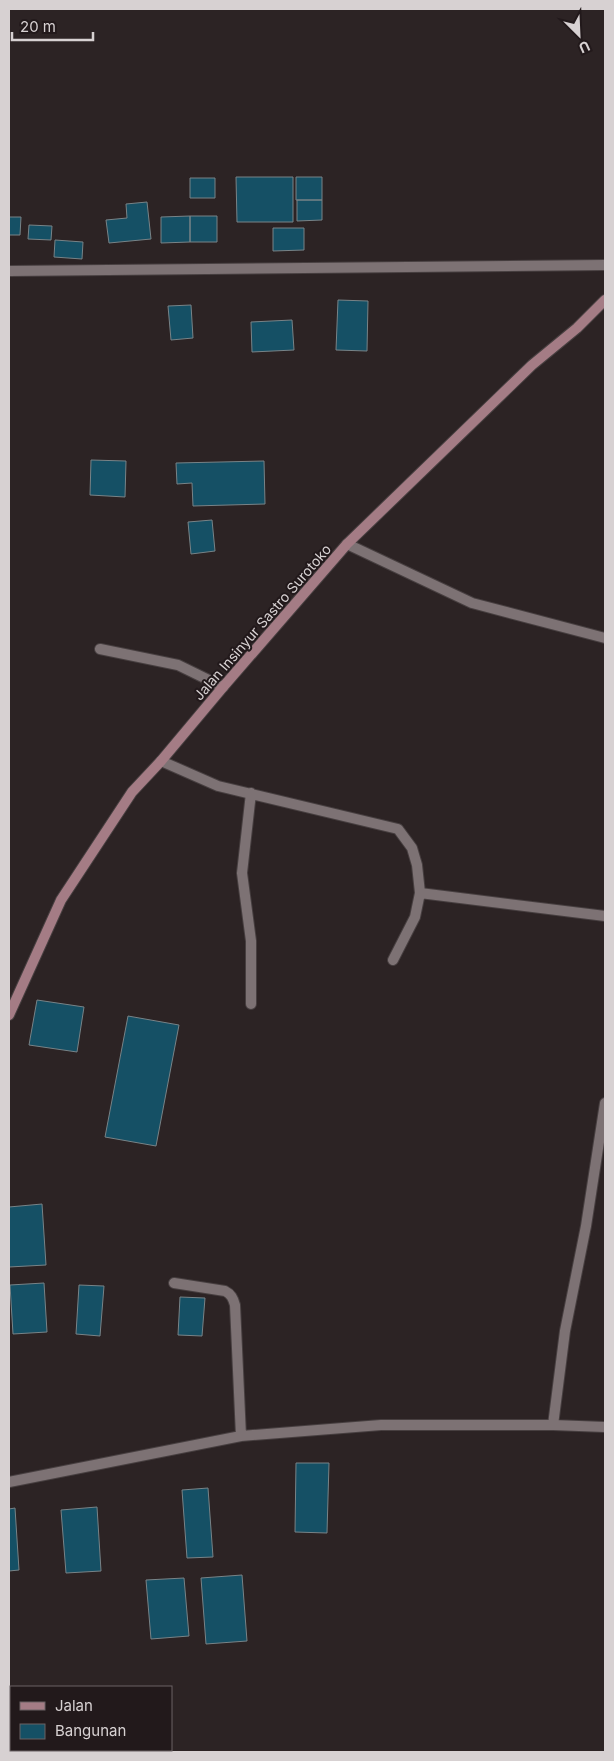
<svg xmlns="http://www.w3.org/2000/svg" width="614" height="1761" font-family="Inter,sans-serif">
<rect width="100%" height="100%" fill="#2c2324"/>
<path fill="#155065" stroke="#788387" d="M236,177H293V222H237Z
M296,177H322V200H296Z
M190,178H215V198H190Z
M297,200H322V220L297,221Z
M147,202L151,239L109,243L106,220L127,218L126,204Z
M190,216H217V242H190Z
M190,216V242L161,243V217Z
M9,217H21L20,235H9Z
M29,225L52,226L51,240L28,239Z
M273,228H304V250L273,251Z
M55,240L83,242L82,259L54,257Z
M338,300L368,301L367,351L336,350Z
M191,305L193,338L171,340L168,306Z
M292,320L294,350L252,352L251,322Z
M91,460L126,461L125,497L90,495Z
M264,461L265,504L193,506L192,483L177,484L176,463Z
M212,520L215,551L191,554L188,522Z
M37,1000L84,1007L77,1052L29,1045Z
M128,1016L179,1025L156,1146L105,1137Z
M42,1204L46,1265L9,1267V1207Z
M44,1283L47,1332L13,1334L10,1285Z
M79,1285L104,1286L100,1336L76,1334Z
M180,1297L205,1298L202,1336L178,1335Z
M296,1463H329L327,1533L295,1532Z
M208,1488L213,1557L187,1558L182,1490Z
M97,1507L101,1571L66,1573L61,1510Z
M15,1508L19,1570L9,1571V1509Z
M242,1575L247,1641L206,1644L201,1578Z
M184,1578L189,1636L151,1639L146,1580Z"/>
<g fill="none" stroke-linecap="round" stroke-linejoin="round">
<g stroke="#473f40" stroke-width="12">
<path id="street" d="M9,271L605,265
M347,544L472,603L605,638
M100,649L178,665L223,687
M161,761L218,786L398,829L412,848L417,865L420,893L415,917L393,960
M251,793L242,873L251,941V1004
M420,893L605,916
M174,1283L225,1291C231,1294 233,1298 235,1305L241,1436
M553,1425L565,1331L586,1226L605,1103
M9,1482L241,1436L381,1425H553L605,1427"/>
</g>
<g stroke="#473f40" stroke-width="12">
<path id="secondary" d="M9,1015L61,900L132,792L161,761L223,687L347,544L532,365L577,328L605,300"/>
</g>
<use href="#street" stroke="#7d7274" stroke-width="10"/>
<use href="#secondary" stroke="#a47c85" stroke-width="10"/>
</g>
<g text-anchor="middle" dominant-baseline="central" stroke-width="4" stroke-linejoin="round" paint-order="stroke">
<g font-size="14" fill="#d7d1d2" stroke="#22191b">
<text transform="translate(262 622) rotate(-49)">Jalan Insinyur Sastro Surotoko</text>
</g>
</g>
<rect width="614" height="1761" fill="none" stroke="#d7d1d2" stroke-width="20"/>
<rect x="10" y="1686" width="162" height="65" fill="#22191b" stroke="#6a6364"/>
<rect x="20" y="1702" width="25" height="8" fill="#a47c85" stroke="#6a6364"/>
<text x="55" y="1711" font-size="15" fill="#d7d1d2">Jalan</text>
<rect x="20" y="1724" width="25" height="15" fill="#155065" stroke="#6a6364"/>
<text x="55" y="1736" font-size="15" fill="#d7d1d2">Bangunan</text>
<g transform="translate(579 35) rotate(156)" stroke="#22191b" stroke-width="4" paint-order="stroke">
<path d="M0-4L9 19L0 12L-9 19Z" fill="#d7d1d2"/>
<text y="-8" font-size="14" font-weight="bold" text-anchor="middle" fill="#d7d1d2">U</text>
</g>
<path d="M12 32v8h81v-8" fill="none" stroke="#d7d1d2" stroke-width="2.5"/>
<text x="20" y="32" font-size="15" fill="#d7d1d2" stroke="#22191b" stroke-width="4" paint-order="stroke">20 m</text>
</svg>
